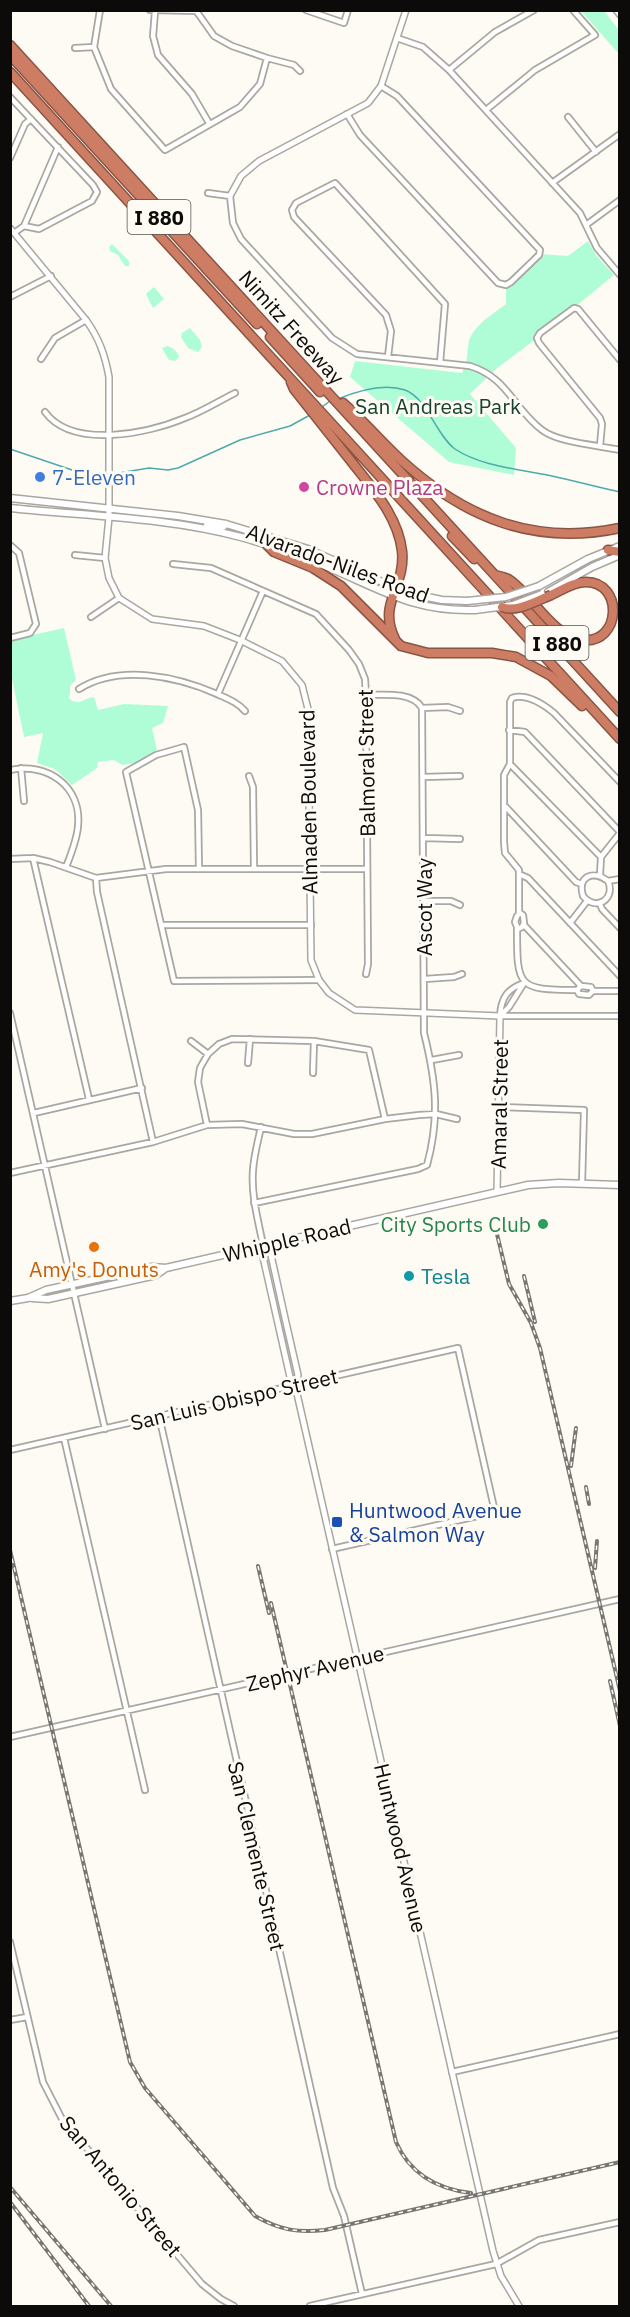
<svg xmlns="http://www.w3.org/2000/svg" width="630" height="2317" font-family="'IBM Plex Sans',sans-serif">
<rect width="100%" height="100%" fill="#fefbf4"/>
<path fill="#aefdd6" d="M581,11H604L619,30V54Z
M588,241L596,255L614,275L537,338L496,369L470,394L516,448L514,475L449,462L350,377L355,361L462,373C469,359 466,354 469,341C474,325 493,314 506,304V285L540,254L568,256Z
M112,244L129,261V266H125L118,255L110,251L109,247Z
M154,287L164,299L153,308L146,294Z
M190,328L200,340L202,347L198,352L188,348L181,337L182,333Z
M167,346C172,347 178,352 179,357L175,361L169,360L162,348Z
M64,628L76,680L70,686V694L68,698C79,707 84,698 94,697L98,710L124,704L168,706L163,723L152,728L157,750L135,763L122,765L114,760L98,762L97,768L72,785L55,769L37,763L43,733L24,737L11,674L10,640Z"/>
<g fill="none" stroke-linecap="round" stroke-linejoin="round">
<path stroke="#4daaaa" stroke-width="1.5" d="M338,399C357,391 384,383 405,390C427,398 436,435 455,449C482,467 521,469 552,476C575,481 597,487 620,492
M322,407L330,401
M10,449L75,471L101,475
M119,473L149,468L168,470L178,468L240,440L290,426L310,415"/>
<g stroke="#aaa7a1" stroke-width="8">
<path id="minor" d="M100,10L94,47L111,89L165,150L240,107L260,84L267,58
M150,10L198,11
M306,10L344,23L348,10
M616,10L620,15
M155,12L153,36L158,55L192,94L209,123
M197,12L214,36L232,46L267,58L294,65L300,71
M397,38L423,47L449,70L580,213L597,248L620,275
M75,48L94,47
M449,70L495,32L534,10
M10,97L93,185L97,192L92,201L39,229L24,226
M486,110L535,70L595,35L573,10
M347,114L360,135L498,283L506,285L511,282L539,255L540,250L397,96L381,86
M568,117L596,152
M10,158L25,124L31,119
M552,183L620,134
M208,193L230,196L233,223L241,239L332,338L357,354L470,366C507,377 514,409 542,430C559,443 598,445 620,450
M586,225L620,200
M14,233L24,226L58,147
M10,297L51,276
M388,357L391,331L386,315L294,217L292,210L296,203L335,183L445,304L440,363
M41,359L55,338L86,320
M45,412C73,450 149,433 185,418C202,412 219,401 235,393
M600,446L602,424L600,418L539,343L537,338L540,333L574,308L578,309L620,360
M10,545L19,553L36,624L30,633L10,638
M75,555L105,558
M173,564L211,568L316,614L349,650L359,664L365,679L366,695L368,964L366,974
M91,617L119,598
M79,689C119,664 176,676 217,694C228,699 237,702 245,711
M218,694L263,591
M422,708L448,707L460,711
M509,730L525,732L620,832
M510,764L601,857
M21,768L24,801
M10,770C47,762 82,786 78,826C77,840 71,854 66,867
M249,776L253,787L254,868
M423,777L460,776
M504,805L576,882L582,884
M424,838L460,839
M33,858L89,1099
M10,859L33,858L50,862L96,878L166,869H367
M199,869L198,810L184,747L156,755L126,772L174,981L319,980
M519,874L528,878L620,976
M600,875L601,857L620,833
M96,878L97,892L153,1142
M608,881C616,899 596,912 583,896C577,876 593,870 608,881L620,879
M424,901H451L460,905
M600,904L602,909L620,928
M520,913L523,915L524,923L522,927L518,929L515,922L517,916Z
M519,914V870L505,853L504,842V775L510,764V702L512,698C527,693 543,704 554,713L620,782
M570,923L587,901
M162,925H311
M524,925L581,986
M517,928C517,987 517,990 577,990
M425,979L454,977L462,974
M581,986L591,987L593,991L589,995L579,994L577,990Z
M593,991H620
M10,1013L105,1429
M500,1016H620
M500,1016C501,998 507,989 524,983
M500,1016L509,1007L524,983
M191,1041L208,1054
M432,1060L459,1055
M248,1063L250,1039
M313,1073L314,1041
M499,1107L584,1110L582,1184
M34,1113L142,1088
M207,1125L198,1082L200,1068L208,1054L219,1044L232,1039L314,1041L369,1050L385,1119
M261,1127C258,1141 254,1155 253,1170C251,1195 258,1220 263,1245
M10,1173L153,1142L207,1125L242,1124L294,1134H312L385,1119L419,1115L436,1114L457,1119
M254,1203L418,1169L427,1165C440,1117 436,1081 424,1033L422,708C412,691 383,695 366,695
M159,1416L333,2188L344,2216L362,2294
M64,1438L145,1790
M10,1450L458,1348L495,1512L332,1549
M10,1737L620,1599
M10,1942L43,2082L62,2119L202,2284L221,2299L234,2306
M10,2020L27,2017
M452,2072L620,2034
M310,2306L496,2264L539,2240L620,2222"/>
</g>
<g stroke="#aaa7a1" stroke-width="8">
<path id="tertiary" d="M230,196L241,176L259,161L368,103L381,86L406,10
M10,228L86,320C99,338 105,355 109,377V517L105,558L109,578L119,598L152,619L204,626L240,640L282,661L302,685L308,709L311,960L319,980L329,993L355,1010L500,1016L497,1192
M263,1245V1257L290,1377L295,1385L493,2251L501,2276L519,2306
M263,1245L271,1255L285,1318L298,1375L295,1385"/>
</g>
<g stroke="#aaa7a1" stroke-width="9">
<path id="secondary" d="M10,498L178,516L226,524L308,549L407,593L442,600L467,601
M10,508C87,516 167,517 241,537C272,546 303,556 332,569C383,591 416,612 475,610
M207,525L223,527L226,524
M539,586L588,559L620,546
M548,592L592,567L620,555
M32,1298L48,1299L156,1275L166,1268
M10,1301L28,1298L46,1290L152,1267L166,1268L528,1185L559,1183L620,1185"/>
</g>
<g stroke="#8a5545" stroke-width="11">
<path id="motorway" d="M10,45L620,712
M10,55L257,324
M10,72L620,739
M270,337L320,392
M291,382L294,389C313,413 332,437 351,461C372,488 398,516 402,551C406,587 377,603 395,639
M343,403C364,421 381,442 402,461C465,518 534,546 620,528
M452,536L474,559
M267,545L274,552L313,568L341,586L401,646L428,653H492L516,657L551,676L582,706
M608,550L620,552
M495,575C499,576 504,577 508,579C532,594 552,637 583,640C621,644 624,582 586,582C573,582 562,590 551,595"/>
</g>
<use href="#minor" stroke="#fff" stroke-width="4.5"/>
<use href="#tertiary" stroke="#fff" stroke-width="5"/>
<use href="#secondary" stroke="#fff" stroke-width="6"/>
<use href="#motorway" stroke="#ce7d65" stroke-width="8"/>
<g stroke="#787672" stroke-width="4">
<path id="rail" d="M496,1230L509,1284L531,1323L540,1348L620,1691
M524,1276L535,1322
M571,1466L576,1428
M586,1487L589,1504
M10,1550L130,2062L145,2088L255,2216C280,2230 297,2233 325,2230L620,2162
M258,1566L269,1613
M595,1568L597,1541
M271,1603L396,2142C410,2174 437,2189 471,2193
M610,1681L620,1726
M10,2187L111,2306
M10,2202L89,2306"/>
</g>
<use href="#rail" stroke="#fefbf4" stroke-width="1.5" stroke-dasharray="4.5" stroke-linecap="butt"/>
<g stroke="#aaa7a1" stroke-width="9" stroke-linecap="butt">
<path id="secondary-bridge" d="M467,601L506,597L539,586
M475,610L513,605L542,594"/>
</g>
<g stroke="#8a5545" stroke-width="11" stroke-linecap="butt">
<path id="motorway-bridge" d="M502,607C516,613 538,600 551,595"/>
</g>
<use href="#secondary-bridge" stroke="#fff" stroke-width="6"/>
<use href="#motorway-bridge" stroke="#ce7d65" stroke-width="8"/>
</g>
<circle fill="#3f7fe0" stroke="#fefbf4" stroke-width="2" cx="40" cy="477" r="6"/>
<circle fill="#d1479c" stroke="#fefbf4" stroke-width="2" cx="304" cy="487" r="6"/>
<circle fill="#2e9e5b" stroke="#fefbf4" stroke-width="2" cx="543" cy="1224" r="6"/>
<circle fill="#e8710a" stroke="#fefbf4" stroke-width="2" cx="94" cy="1247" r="6"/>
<circle fill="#0f9aa8" stroke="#fefbf4" stroke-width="2" cx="409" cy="1276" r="6"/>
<rect fill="#1a4fb4" stroke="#fefbf4" stroke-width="2" x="331" y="1516" width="12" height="12" rx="3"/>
<g text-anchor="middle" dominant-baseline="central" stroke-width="6" stroke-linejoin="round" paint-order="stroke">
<g fill="#fefbf4" stroke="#555350" stroke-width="1.5">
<rect x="127.5" y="200" width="63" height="34" rx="4.5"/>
<rect x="525.5" y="626" width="63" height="34" rx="4.5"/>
</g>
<g font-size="20" font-weight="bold" fill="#0c0b09">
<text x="159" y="217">I 880</text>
<text x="557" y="643">I 880</text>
</g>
<g font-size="21" fill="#0c0b09" stroke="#fefbf4">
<text transform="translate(292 327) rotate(48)">Nimitz Freeway</text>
<text transform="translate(338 563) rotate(20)">Alvarado-Niles Road</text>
<text transform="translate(366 763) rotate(-91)">Balmoral Street</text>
<text transform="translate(308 802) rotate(-91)">Almaden Boulevard</text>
<text transform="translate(424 907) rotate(-90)">Ascot Way</text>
<text transform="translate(499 1104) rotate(-89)">Amaral Street</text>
<text transform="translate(287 1240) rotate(-13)">Whipple Road</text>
<text transform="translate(234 1399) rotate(-13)">San Luis Obispo Street</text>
<text transform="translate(315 1668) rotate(-13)">Zephyr Avenue</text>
<text transform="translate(401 1848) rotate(77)">Huntwood Avenue</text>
<text transform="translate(257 1856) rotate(77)">San Clemente Street</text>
<text transform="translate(121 2186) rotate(50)">San Antonio Street</text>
</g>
<g font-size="21" fill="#16422f" stroke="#fefbf4">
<text x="438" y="406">San Andreas Park</text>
</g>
<g font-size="21" fill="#366cbe" stroke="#fefbf4" text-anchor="start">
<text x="52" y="477">7-Eleven</text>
</g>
<g font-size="21" fill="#b23c85" stroke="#fefbf4" text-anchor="start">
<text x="316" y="487">Crowne Plaza</text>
</g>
<g font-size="21" fill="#27864d" stroke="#fefbf4" text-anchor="end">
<text x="531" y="1224">City Sports Club</text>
</g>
<g font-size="21" fill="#c56008" stroke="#fefbf4">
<text x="94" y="1269">Amy's Donuts</text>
</g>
<g font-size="21" fill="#0d838f" stroke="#fefbf4" text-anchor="start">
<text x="421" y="1276">Tesla</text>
</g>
<g font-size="21" fill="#164399" stroke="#fefbf4" text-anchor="start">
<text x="349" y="1510">Huntwood Avenue<tspan x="349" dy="24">&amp; Salmon Way</tspan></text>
</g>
</g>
<rect width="630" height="2317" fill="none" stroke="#0c0b09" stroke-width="24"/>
</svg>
